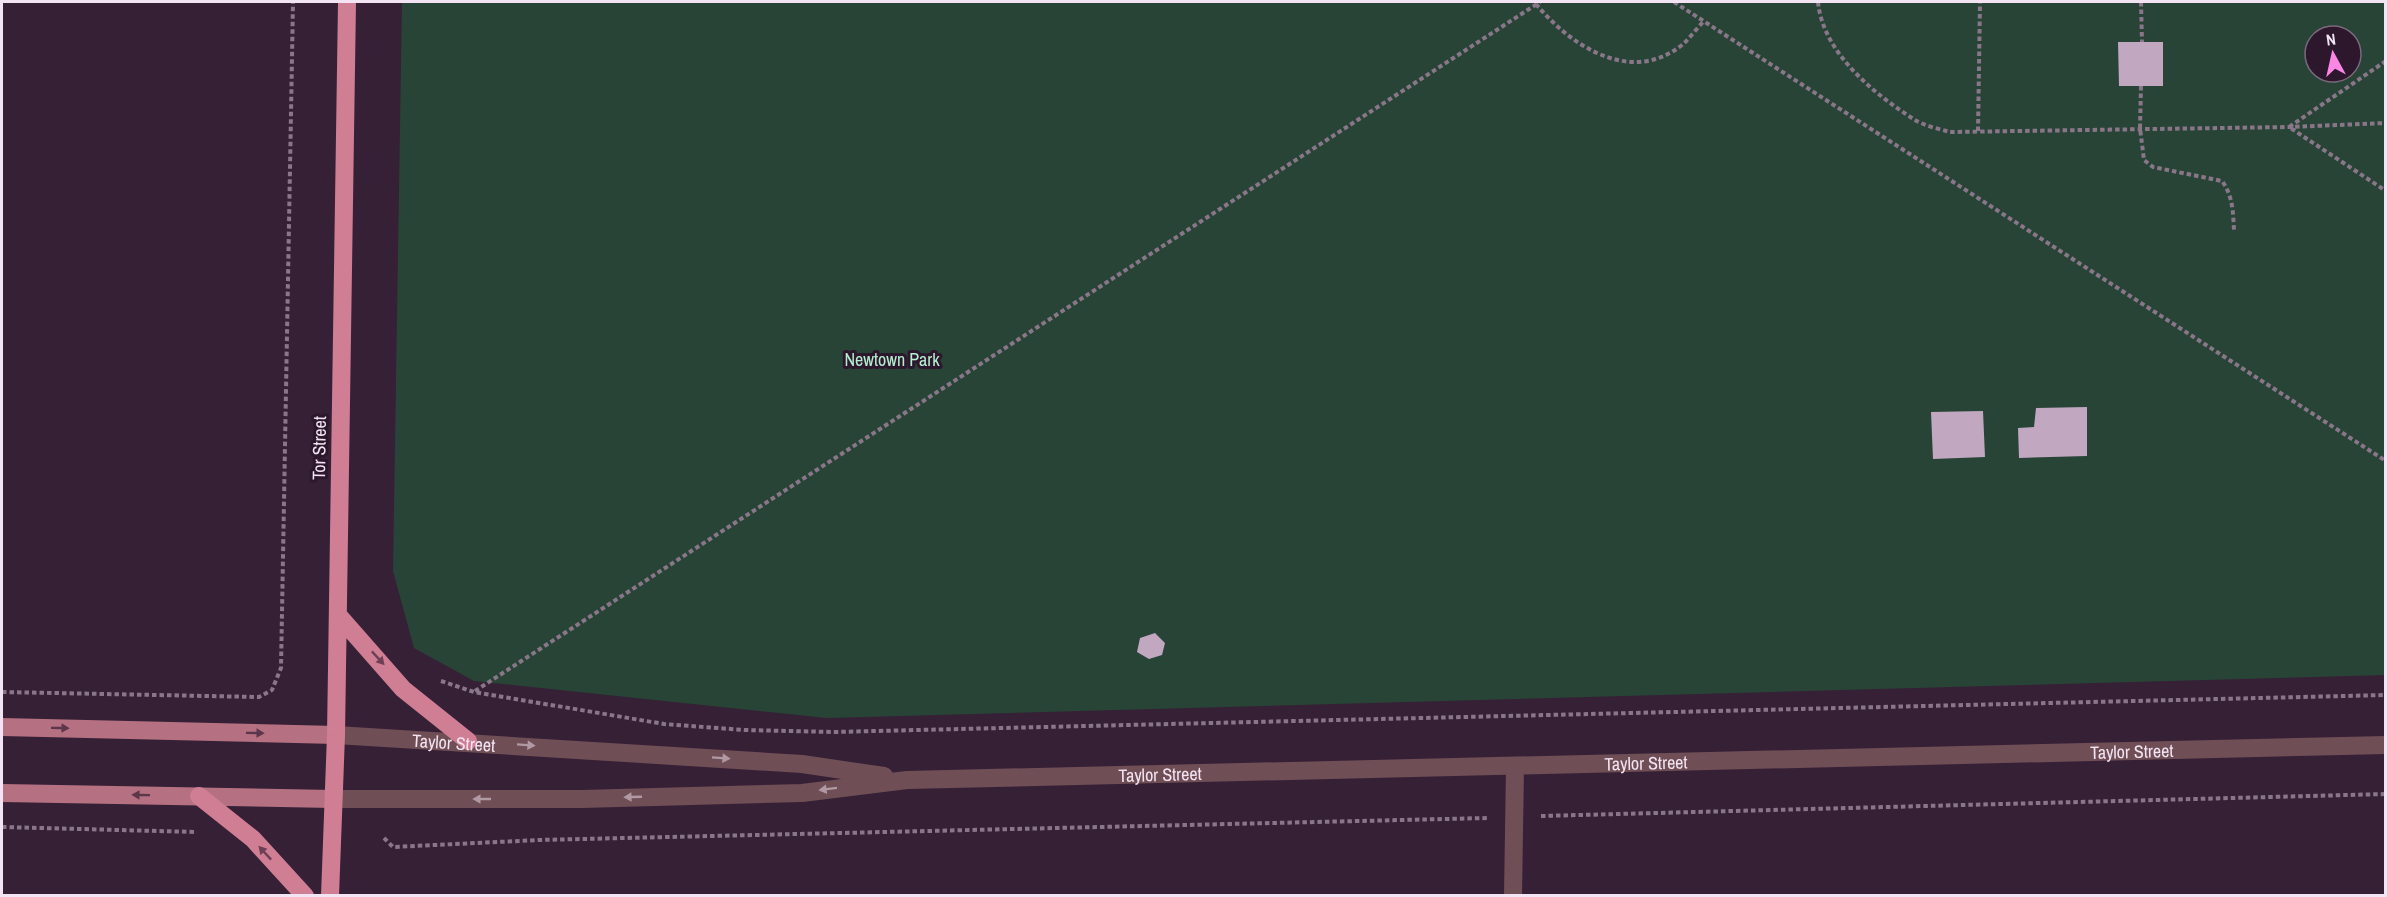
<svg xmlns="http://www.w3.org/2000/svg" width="2387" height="897" font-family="'Archivo Narrow',sans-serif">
<rect width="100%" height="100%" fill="#362036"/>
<path fill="#284436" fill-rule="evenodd" d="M402,2H2385V675L827,718L474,681L414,648L393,571ZM2315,36H2351V72H2315Z"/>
<path fill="#c1a8c0" d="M2118,42H2163V86H2119Z
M2087,407V456L2019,458L2018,428L2034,427L2036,408Z
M1983,411L1985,457L1933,459L1931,412Z
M1155,633L1165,643L1162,655L1149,659L1137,652L1140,638Z"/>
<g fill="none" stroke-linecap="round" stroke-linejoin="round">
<path stroke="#897789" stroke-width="4" stroke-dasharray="4.5 3" stroke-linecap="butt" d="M1674,2L2386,461
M1818,2C1823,53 1874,94 1915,120C1925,126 1939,129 1950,132L2289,127L2386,123
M2141,2L2142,42
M1536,4C1570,45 1630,86 1682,45C1690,38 1697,28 1704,21
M2386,61L2289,127L2386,191
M2141,86L2140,128L2144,160L2153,167L2222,181C2233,196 2233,212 2234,230
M1978,131L1980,2
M441,681L474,692L664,724L744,730L834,732L2386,695
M475,691L1540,2
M2,692L259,697L272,690L281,668L293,2
M1541,816L2386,794
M2,827L197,832
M384,838L393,847L539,840L1488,818"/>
<g stroke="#704e56" stroke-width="18">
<path id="s1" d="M336,735L802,764L884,776"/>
<path id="s2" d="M333,799H582L802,793L907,780L2386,745"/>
<path d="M1513,896L1515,766"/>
</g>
<path stroke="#b57181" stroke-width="18" d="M2,727L336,735
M2,793L333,799"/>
<path stroke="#d07e93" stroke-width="18" d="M338,615L403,689L468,741
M199,796L253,839L305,896
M330,896L336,735L347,2"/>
</g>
<defs><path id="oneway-solid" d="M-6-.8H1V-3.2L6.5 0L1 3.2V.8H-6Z" transform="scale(1.5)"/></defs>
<g fill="#6e4055">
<use href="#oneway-solid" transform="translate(378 658) rotate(47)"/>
<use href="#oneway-solid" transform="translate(265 853) rotate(-133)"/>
</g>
<g fill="#5c364a">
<use href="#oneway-solid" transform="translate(60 728) rotate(1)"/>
<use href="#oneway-solid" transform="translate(255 733) rotate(1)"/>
<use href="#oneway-solid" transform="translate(141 795) rotate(-179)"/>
</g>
<g fill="#b199a4">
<use href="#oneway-solid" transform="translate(526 745) rotate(4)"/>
<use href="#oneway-solid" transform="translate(721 758) rotate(4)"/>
<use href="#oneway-solid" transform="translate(828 789) rotate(173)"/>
<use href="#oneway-solid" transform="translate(633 797) rotate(178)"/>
<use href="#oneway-solid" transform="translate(482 799) rotate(-180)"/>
</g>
<g text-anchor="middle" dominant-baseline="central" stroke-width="6" stroke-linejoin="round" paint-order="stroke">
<g font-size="18" fill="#b4efd0" stroke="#2c172c">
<text x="892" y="359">Newtown Park</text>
</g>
<g font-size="18" fill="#f2e4f2" stroke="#2c172c">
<text transform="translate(319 448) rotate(-89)">Tor Street</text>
<text stroke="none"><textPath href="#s1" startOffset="118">Taylor Street</textPath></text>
<text stroke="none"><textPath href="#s2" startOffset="1800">Taylor Street</textPath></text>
<text stroke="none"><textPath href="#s2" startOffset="1314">Taylor Street</textPath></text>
<text stroke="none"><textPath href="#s2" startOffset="828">Taylor Street</textPath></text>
</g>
</g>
<rect width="2387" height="897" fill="none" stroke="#f2e4f2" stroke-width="6"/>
<g transform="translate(2333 54) rotate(352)"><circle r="28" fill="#2c172c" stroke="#7b697b" stroke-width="1.5"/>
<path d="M0-4.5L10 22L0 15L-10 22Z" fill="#fb87e5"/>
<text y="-9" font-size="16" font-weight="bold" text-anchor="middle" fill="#f2e4f2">N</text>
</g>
</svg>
